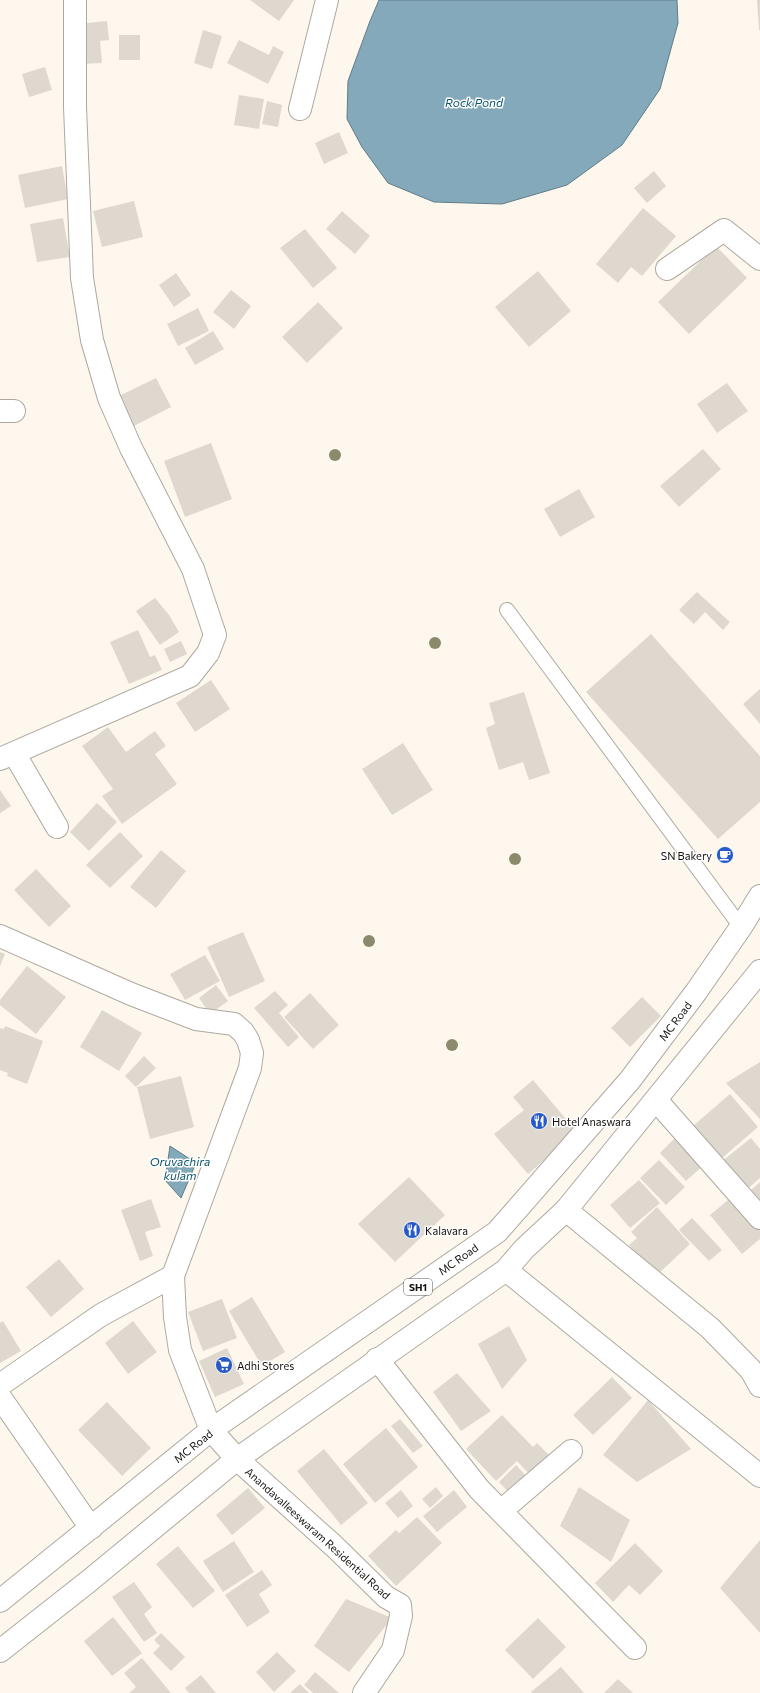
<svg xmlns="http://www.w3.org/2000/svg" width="760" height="1693" font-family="Commissioner,sans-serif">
<rect width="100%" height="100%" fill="#fdf7ee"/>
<path fill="#84a9ba" stroke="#627c87" d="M379,0H677L678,23L660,89L622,145L567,185L502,204L434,202L388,183L362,147L347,119L348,81L370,21Z
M170,1146L196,1163L181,1198L165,1180Z"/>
<path fill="#ded8cf" d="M250,0H294L279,21Z
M757,0H760V30H759Z
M107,21L109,40L100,41L102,63L81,64L77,24Z
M203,30L222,36L212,69L194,63Z
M119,35H140V60H119Z
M239,40L269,55L273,46L284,52L268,84L227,63Z
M45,67L52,90L29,97L22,74Z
M239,95L264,99L259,129L234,125Z
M267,101L282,105L278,127L262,124Z
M339,132L348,153L324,164L315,143Z
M62,166L68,199L25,208L18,175Z
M654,171L666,186L647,203L634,188Z
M134,201L143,237L102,247L93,211Z
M643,208L676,236L642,276L631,267L618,283L596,264Z
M342,211L370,236L355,254L326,229Z
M63,218L70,257L37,262L30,224Z
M305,229L337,268L313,288L280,248Z
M716,246L747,278L689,334L658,302Z
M538,271L571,311L529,347L495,307Z
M176,273L191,295L174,307L159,285Z
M231,290L251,306L234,329L213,312Z
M318,302L343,328L307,363L282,337Z
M198,308L209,331L178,346L167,324Z
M213,331L224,349L195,365L185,348Z
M156,378L171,407L134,426L119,396Z
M727,383L748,411L717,433L697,404Z
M211,443L232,499L185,517L164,461Z
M703,449L721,469L679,507L660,486Z
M579,489L595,517L560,537L544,509Z
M697,592L730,622L723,630L705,612L694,624L679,610Z
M155,598L169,615L179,632L160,645L136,611Z
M138,630L150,657L155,655L162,670L129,684L110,642Z
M651,634L760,756V802L718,839L586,692Z
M181,641L187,654L170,662L164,649Z
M211,680L230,709L195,732L176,703Z
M760,689V724L743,704Z
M524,692L550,773L529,780L523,762L499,770L486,728L495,724L489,703Z
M108,727L126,752L155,731L166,746L155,754L177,784L122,824L102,796L113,789L82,746Z
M403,743L433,790L392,815L362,769Z
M0,790L11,806L0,813Z
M97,803L117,822L89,851L70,832Z
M120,832L143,856L110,888L86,865Z
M161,850L186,871L156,908L130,887Z
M36,869L71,906L49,927L14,890Z
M243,932L265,981L229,997L207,947Z
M0,952L5,954L0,966Z
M205,955L220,981L185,1000L170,974Z
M27,966L66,997L36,1034L0,1005V1000Z
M216,985L228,1001L210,1014L199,998Z
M275,991L288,1005L279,1013L299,1037L288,1047L254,1008Z
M310,993L339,1025L313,1049L284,1017Z
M642,997L661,1016L630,1047L611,1028Z
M102,1010L142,1033L119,1071L80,1047Z
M5,1026L43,1041L27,1084L7,1076L8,1073L0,1070V1028L4,1029Z
M144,1056L156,1068L136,1087L125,1076Z
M760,1062V1119L726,1083Z
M181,1076L194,1127L150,1139L137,1087Z
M533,1080L577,1132L528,1174L494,1134L524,1110L513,1097Z
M730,1094L758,1127L721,1159L693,1126Z
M679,1134L706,1163L686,1181L660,1153Z
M751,1138L760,1149V1178L745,1191L721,1162Z
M659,1160L685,1187L666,1205L640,1178Z
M409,1177L445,1215L395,1262L358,1224Z
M639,1180L660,1203L630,1228L610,1205Z
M760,1182V1205L749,1192Z
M734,1195L760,1226V1239L742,1254L710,1215Z
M151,1199L161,1227L145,1232L153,1256L140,1261L121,1210Z
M657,1207L690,1244L657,1275L629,1245L637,1238L631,1232Z
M692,1218L722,1250L709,1261L679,1230Z
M59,1259L84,1289L51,1317L26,1287Z
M252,1297L285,1352L262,1366L229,1311Z
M222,1299L237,1338L203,1351L188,1312Z
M3,1321L21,1351L0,1363V1323Z
M133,1321L157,1352L128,1374L105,1343Z
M509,1326L527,1360L502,1389L478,1344Z
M227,1348L244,1384L215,1397L199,1361Z
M457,1373L491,1411L461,1431L433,1392Z
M612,1377L632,1398L593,1435L573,1415Z
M648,1400L691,1449L637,1482L603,1455Z
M107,1402L151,1448L122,1476L78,1430Z
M502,1415L533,1447L537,1443L554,1460L534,1479L517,1461L496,1481L466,1449Z
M400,1419L423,1446L413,1453L391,1426Z
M386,1428L418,1467L375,1503L343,1464Z
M324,1449L368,1503L341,1525L297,1471Z
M516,1465L530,1480L513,1497L499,1482Z
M436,1487L443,1496L430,1508L422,1499Z
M579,1487L630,1520L611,1562L560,1526Z
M248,1488L265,1508L232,1535L216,1515Z
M401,1490L413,1506L398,1518L385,1503Z
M454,1490L467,1507L437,1532L423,1516Z
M417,1517L442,1543L396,1586L368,1556L396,1530L399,1533Z
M760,1540V1633L720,1588Z
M234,1541L254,1572L223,1592L203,1561Z
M635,1543L663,1571L640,1595L629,1585L613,1602L595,1583Z
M178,1546L215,1591L193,1608L156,1564Z
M262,1570L272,1585L259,1594L270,1612L247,1627L225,1595Z
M134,1582L152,1607L144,1614L157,1633L144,1642L112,1597Z
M346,1599L392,1618L349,1672L314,1646Z
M113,1617L142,1653L112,1676L84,1641Z
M538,1618L566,1647L533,1679L505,1650Z
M161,1633L185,1657L171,1671L153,1653L160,1646L154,1640Z
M277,1652L296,1671L274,1692L256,1672Z
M142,1658L171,1693H129L136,1687L124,1673Z
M561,1667L584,1693H532L531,1692Z
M315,1672L339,1693H313L304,1685Z
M201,1675L216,1693H189L185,1688Z
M618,1679L633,1693H604Z
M300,1684L309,1693H290Z"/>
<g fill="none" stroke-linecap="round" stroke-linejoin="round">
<g stroke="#aea8a0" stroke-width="16">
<path id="lane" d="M507,610L741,927"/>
</g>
<g stroke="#aea8a0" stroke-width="24">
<path id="street" d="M300,109L327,0
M667,269L724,230L760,259
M0,411H14
M14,753L57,827
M0,759L190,676L208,653L215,635L193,569L131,448L109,398L92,340L82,278L75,107V0
M0,936L131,994L196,1019L234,1024L243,1032L248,1040L252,1053L250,1068L173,1276L175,1317L180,1350L211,1430L237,1459L335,1547L386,1597L400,1605L401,1616L393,1650L364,1693
M656,1100L760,1218
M566,1210L710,1328L751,1370L760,1386
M506,1270L760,1476
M377,1359L479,1489L635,1648
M0,1385L101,1315L173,1276
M0,1397L91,1528
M501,1511L571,1451"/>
</g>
<g stroke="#aea8a0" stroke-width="24">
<path id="primary" d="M0,1601L211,1430L497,1232L630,1080L696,992L741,927L760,896
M0,1651L89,1581L237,1459L506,1270L524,1249L566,1210L760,971"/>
</g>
<use href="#lane" stroke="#fff" stroke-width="14"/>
<use href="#street" stroke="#fff" stroke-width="22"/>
<use href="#primary" stroke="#fff" stroke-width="22"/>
</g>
<g fill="#8c8a6d">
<circle cx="335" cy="455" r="6"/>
<circle cx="435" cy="643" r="6"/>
<circle cx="515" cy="859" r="6"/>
<circle cx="369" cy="941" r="6"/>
<circle cx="452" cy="1045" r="6"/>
</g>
<defs>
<g id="cafe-disc" transform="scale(0.9)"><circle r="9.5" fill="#2759c7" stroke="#fff"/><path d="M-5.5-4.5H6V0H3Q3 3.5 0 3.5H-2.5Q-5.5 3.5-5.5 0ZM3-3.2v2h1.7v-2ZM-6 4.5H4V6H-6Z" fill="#fff"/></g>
<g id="restaurant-disc" transform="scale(0.9)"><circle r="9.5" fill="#2759c7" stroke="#fff"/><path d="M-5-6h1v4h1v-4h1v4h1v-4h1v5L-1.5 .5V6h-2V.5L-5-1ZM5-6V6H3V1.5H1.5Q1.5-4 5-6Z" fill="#fff"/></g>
<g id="supermarket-disc" transform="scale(0.9)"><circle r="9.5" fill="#2759c7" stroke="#fff"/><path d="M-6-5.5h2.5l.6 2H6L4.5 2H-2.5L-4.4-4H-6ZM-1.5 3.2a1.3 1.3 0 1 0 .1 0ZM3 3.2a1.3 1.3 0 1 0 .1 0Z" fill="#fff"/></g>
</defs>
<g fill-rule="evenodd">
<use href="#cafe-disc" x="725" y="855"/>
<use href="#restaurant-disc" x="539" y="1121"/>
<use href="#restaurant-disc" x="412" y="1230"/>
<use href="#supermarket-disc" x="224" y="1365"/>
</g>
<g text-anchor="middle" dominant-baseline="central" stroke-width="3" stroke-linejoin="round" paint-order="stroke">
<rect fill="#fff" stroke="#5a5957" stroke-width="1" x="404" y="1279" width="28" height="16" rx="3"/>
<g font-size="10" font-weight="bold" fill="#14120f">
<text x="418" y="1287">SH1</text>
</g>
<g font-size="11" fill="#14120f" stroke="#fff" text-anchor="start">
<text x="712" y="855" text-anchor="end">SN Bakery</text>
<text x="552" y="1121">Hotel Anaswara</text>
<text x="425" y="1230">Kalavara</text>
<text x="237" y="1365">Adhi Stores</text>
</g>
<g font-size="11" fill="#14120f" stroke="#fff">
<text transform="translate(675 1021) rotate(-53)">MC Road</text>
<text transform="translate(458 1259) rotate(-35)">MC Road</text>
<text transform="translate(193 1446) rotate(-39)">MC Road</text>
<text transform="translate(318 1533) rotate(42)">Anandavalleeswaram Residential Road</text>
</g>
<g font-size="12" font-style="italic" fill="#0c566e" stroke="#fff">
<text x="474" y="102">Rock Pond</text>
<text x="180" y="1161">Oruvachira<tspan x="180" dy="14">kulam</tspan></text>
</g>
</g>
</svg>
